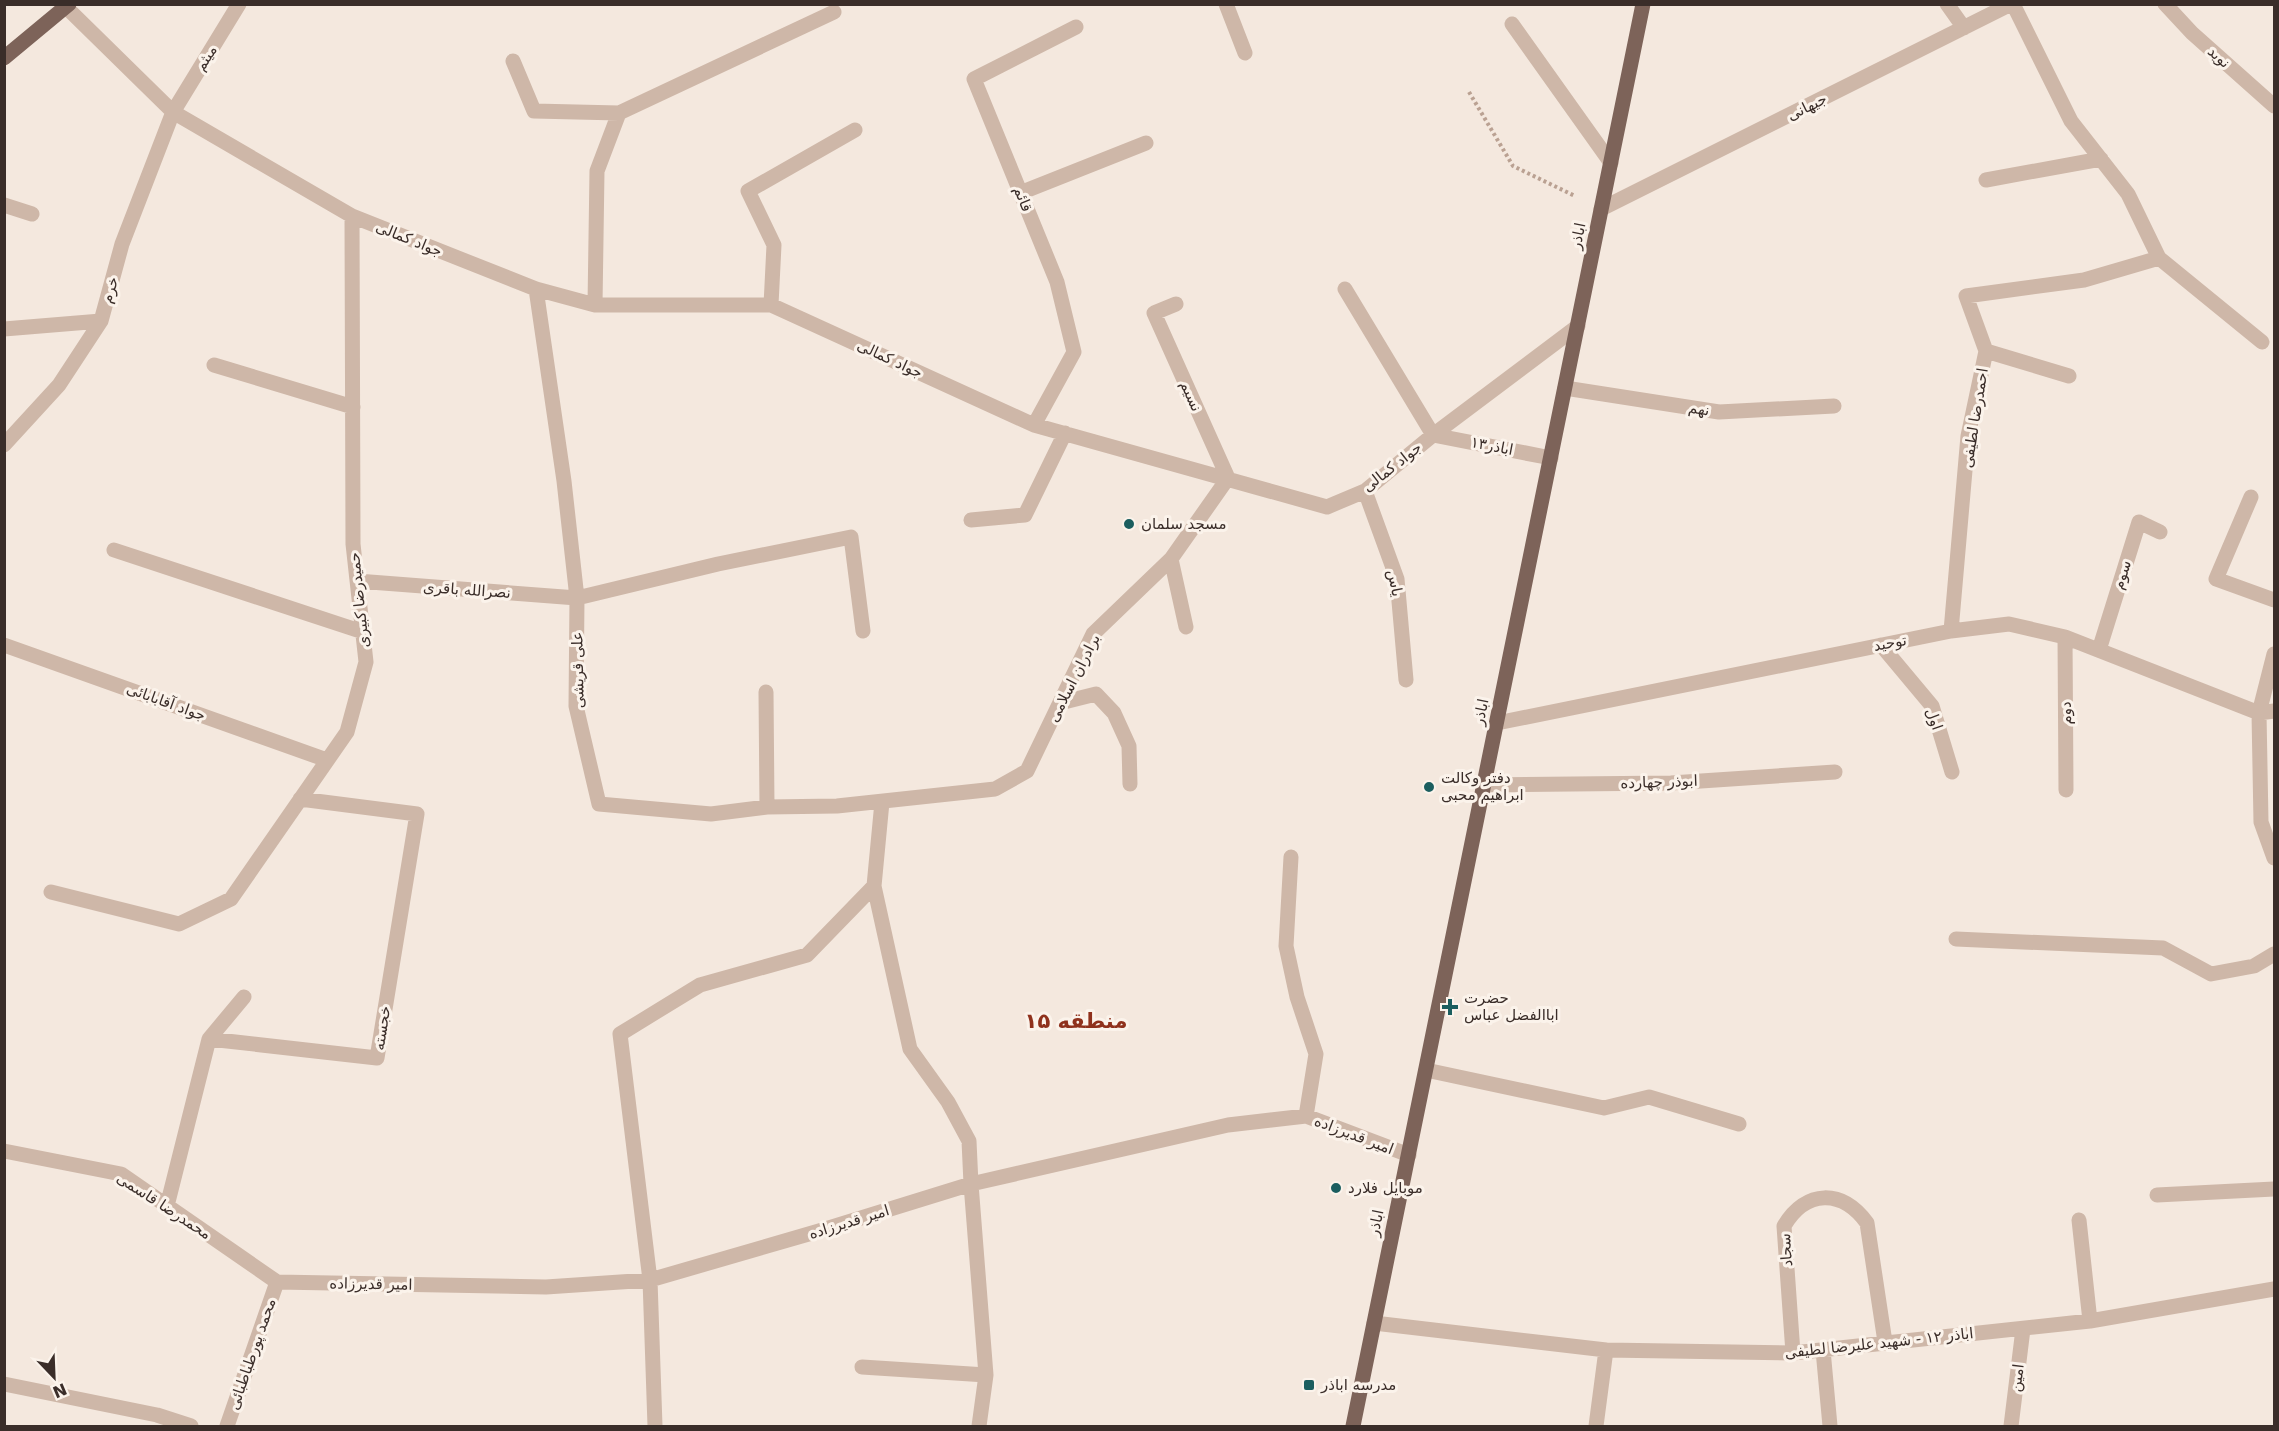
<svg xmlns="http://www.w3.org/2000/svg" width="2279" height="1431" font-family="'DejaVu Sans','Noto Naskh Arabic',sans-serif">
<rect width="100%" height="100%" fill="#f4e8de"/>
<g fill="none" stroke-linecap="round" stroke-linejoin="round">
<path stroke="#baa192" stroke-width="4" stroke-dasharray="3 3" stroke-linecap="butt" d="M1469,92L1513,166L1575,196"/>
<path stroke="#ceb7a8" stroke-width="15" d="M1226,4L1245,53
M1947,4L1964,28
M2013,4L2071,121L2128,194L2159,258L2262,342
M2165,4L2192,33L2274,106
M67,8L173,112L352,216L536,289L595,305H771L1034,425L1327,507L1365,491L1433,435L1578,326
M1512,24L1611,163
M513,61L534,111L619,113
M1986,180L2101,159
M1020,193L1146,143
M4,205L32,214
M1601,209L2011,4
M536,289L564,481L577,598L576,706L599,804L711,814L767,807L837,806L995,789L1027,771L1093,634L1171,559L1228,478L1154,313L1176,304
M1345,289L1433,435L1551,458
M595,305L597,171L619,113L834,12
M771,305L774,245L748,191L855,130
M4,329L101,321
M1986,351L2069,376
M214,365L353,407
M1565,388L1719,412L1834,406
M1034,425L1074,352L1057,282L974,79L1076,27
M4,445L59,385L101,321L122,244L173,112L239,4
M1365,491L1397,579L1406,680
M2251,497L2216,579L2274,600
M971,520L1025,515L1065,433
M114,550L363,632
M1171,559L1186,627
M357,581L577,598L718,564L851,537L863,631
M1951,631L1968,436L1986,351L1966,296L2084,280L2159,258
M2065,637L2066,790
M4,645L327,760
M1881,645L1932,706L1952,772
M2099,650L2139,522L2160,532
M2274,654L2259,713L2261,822L2274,858
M766,692L767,807
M1060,703L1096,694L1114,713L1129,746L1130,784
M1497,723L1951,631L2009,624L2065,637L2259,713L2274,711
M1484,785L1671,783L1835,772
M1291,857L1286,946L1297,997L1316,1054L1306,1116
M874,886L910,1049L948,1102L969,1141L971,1184L986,1375L979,1426
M51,892L179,924L231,899L347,732L366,662L353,544L352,216
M1956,939L2163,948L2211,974L2254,966L2274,954
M209,1039L244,997
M1426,1070L1604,1108L1649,1097L1739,1124
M4,1151L121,1174L277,1282
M2157,1195L2274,1189
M167,1206L209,1039L377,1058L417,814L300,799
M2079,1220L2090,1321
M277,1282L546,1287L650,1280L819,1231L971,1184L1228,1125L1306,1116L1409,1155
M1374,1323L1606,1350L1793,1353L2090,1321L2274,1289
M1823,1350L1830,1426
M1793,1353L1784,1226C1806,1189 1842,1189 1867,1223L1885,1342
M862,1367L986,1375
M4,1384L157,1415L191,1426
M227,1426L277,1282
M655,1426L650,1280L620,1034L700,985L807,955L874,886L882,802
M1596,1426L1606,1350
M2011,1426L2023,1329"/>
<path stroke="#7d6359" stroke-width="15" d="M4,58L69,4
M1353,1426L1643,4"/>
</g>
<g fill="#1b5e5f" stroke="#fbf3eb" stroke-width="2">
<circle cx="1129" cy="524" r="6"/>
<circle cx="1429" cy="787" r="6"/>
<path d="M1447 998h6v6h6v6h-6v6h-6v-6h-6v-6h6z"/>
<circle cx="1336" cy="1188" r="6"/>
<rect x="1303" y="1379" width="12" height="12" rx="3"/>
</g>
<g text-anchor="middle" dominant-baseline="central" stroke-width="6" stroke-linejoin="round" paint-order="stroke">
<g font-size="15" fill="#3a2d29" stroke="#fbf3eb">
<text transform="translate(2219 57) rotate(42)">نوید</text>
<text transform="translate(206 58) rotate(-58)">میثم</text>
<text transform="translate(1807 107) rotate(-26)">جیهانی</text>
<text transform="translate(1023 199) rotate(68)">قائم</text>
<text transform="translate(1578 236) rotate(-78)">اباذر</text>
<text transform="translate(409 239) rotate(22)">جواد کمالی</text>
<text transform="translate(110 290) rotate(-75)">خرم</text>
<text transform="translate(890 359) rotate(25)">جواد کمالی</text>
<text transform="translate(1191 396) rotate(66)">نسیم</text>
<text transform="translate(1699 409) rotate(9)">نهم</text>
<text transform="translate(1975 418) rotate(-81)">احمدرضا لطیفی</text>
<text transform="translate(1492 446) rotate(11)">اباذر۱۳</text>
<text transform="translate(1392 467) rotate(-38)">جواد کمالی</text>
<text transform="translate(2122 575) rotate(-73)">سوم</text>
<text transform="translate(1395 583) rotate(79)">یاس</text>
<text transform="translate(467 590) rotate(4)">نصرالله باقری</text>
<text transform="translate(359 600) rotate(-96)">حمیدرضا کبیری</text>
<text transform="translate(1890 643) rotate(-11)">توحید</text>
<text transform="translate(578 670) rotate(-91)">علی قریشی</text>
<text transform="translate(1074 678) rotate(-63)">برادران اسلامی</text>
<text transform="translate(166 702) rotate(20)">جواد آقابابائی</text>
<text transform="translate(1481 712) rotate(-78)">اباذر</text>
<text transform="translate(2066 713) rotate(-90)">دوم</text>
<text transform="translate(1934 719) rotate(70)">اول</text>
<text transform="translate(1659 782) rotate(-2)">ابوذر چهارده</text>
<text transform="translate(382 1028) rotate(-81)">خجسته</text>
<text transform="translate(1354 1135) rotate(21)">امیر قدیرزاده</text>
<text transform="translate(164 1206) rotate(33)">محمدرضا قاسمی</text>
<text transform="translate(849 1222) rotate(-17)">امیر قدیرزاده</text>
<text transform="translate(1376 1223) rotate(-78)">اباذر</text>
<text transform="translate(1786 1250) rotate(-94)">سجاد</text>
<text transform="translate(371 1284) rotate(1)">امیر قدیرزاده</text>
<text transform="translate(1879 1343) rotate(-6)">اباذر ۱۲ - شهید علیرضا لطیفی</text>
<text transform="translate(252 1354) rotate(-71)">محمد پورطباطبائی</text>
<text transform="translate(2017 1378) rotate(-83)">امین</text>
</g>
<g font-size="15" fill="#3a2d29" stroke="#fbf3eb" text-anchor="start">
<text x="1141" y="524">مسجد سلمان</text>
<text x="1441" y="778">دفتر وکالت<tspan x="1441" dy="17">ابراهیم محبی</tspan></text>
<text x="1464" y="998">حضرت<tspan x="1464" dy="17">اباالفضل عباس</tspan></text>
<text x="1348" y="1188">موبایل فلارد</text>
<text x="1321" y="1385">مدرسه اباذر</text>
</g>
<g font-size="21" font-weight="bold" fill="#8f311c" stroke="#fbf3eb">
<text x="1076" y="1021">منطقه ۱۵</text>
</g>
</g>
<rect width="2279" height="1431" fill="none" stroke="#3a2d29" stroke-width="12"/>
<g transform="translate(54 1377) rotate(157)" stroke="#fbf3eb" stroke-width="4.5" paint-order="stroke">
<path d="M0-4.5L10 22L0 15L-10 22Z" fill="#3a2d29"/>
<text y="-9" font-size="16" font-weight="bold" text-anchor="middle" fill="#3a2d29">N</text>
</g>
</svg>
